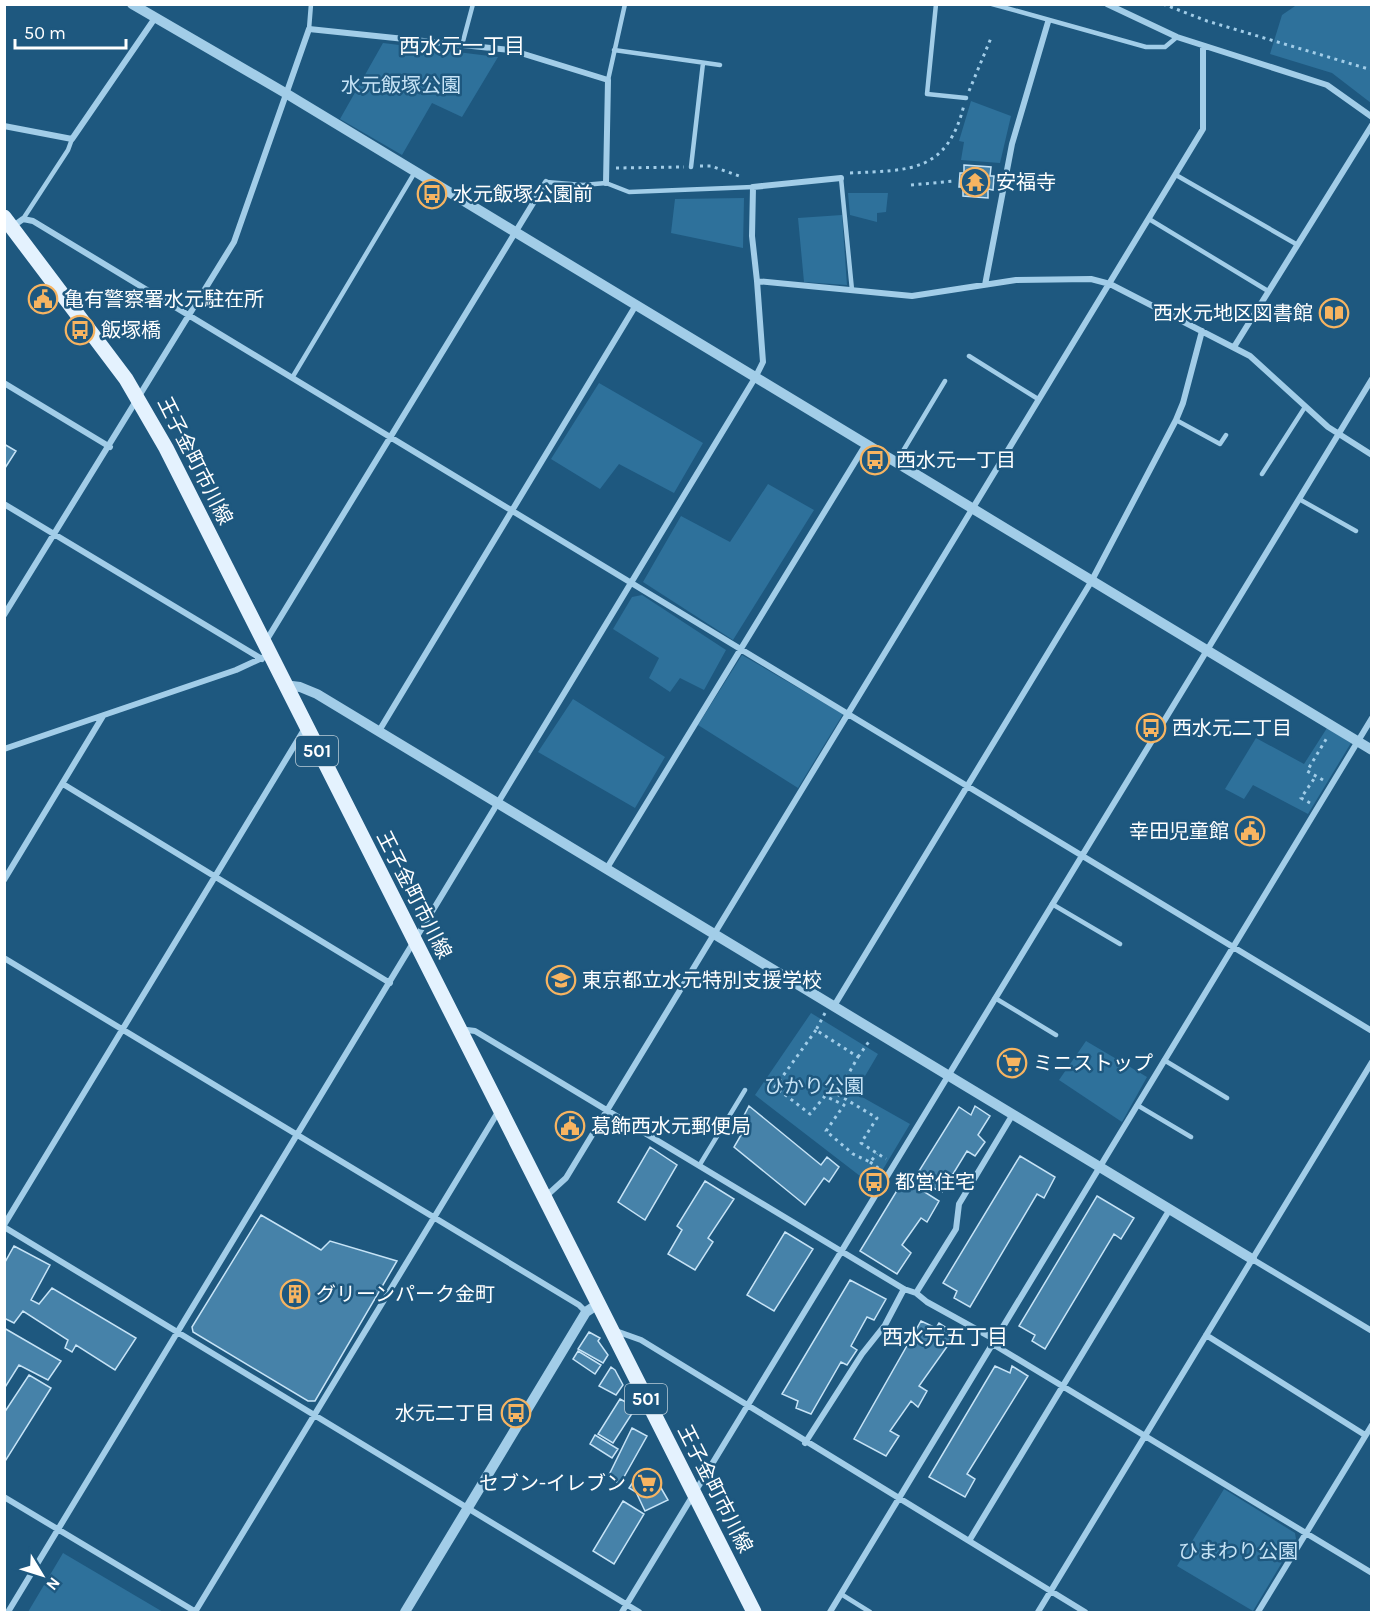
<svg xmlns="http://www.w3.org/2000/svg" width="1376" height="1617" font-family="Karla,'Noto Sans JP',sans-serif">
<rect width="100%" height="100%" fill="#1e587f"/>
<path fill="#2e719b" d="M1298,4L1371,5V103L1332,73L1270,54L1282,15Z
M383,43L498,57L462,117L432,103L402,155L340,119Z
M971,101L1011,116L1000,163L961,160L964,142L959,141Z
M848,193H888L886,212L877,213V222L850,215Z
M744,198L743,248L671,233L675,199Z
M842,215L847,285L804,282L798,218Z
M599,383L703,443L674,493L619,464L600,489L551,459Z
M768,484L814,510L733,640L643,582L681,516L730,542Z
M642,595L726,650L704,690L680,678L670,692L649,678L659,658L613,629L632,597Z
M742,655L843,714L798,788L698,725Z
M573,699L665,757L635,808L538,752Z
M1327,728L1351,743L1308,814L1253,785L1244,799L1225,789L1256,738L1304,764Z
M811,1013L878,1054L855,1093L910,1124L873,1186L755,1095Z
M1086,1041L1147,1077L1122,1122L1059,1080Z
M1224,1489L1295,1533L1296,1539L1253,1611L1177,1566Z
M63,1553L163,1612H28Z"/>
<path fill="#4682a9" stroke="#c6e3f6" stroke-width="1.5" d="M964,165L991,167L990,176H994L993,190L988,189V198L963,196V187H959L960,173H964Z
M4,444L16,451L5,468L4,467Z
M749,1106L821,1165L827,1157L839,1167L829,1182L824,1178L805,1205L734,1147L744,1130L739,1125Z
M975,1106L990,1116L978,1135L985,1142L975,1156L967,1151L942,1192L929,1186L933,1176L919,1171L959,1107L971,1115Z
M650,1147L677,1165L645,1220L618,1202Z
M1020,1156L1055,1177L1044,1198L1037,1194L970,1307L954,1298L957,1291L943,1283Z
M904,1179L939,1201L927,1222L921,1218L902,1245L911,1253L897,1274L860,1251Z
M705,1181L734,1199L708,1238L713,1242L695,1270L668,1254L682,1230L677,1226Z
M1097,1196L1134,1218L1121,1239L1114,1234L1045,1349L1032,1341L1035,1335L1019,1326Z
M261,1215L321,1250L330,1241L397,1261L315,1401H308L193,1332L192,1327Z
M785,1232L813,1249L774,1311L747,1295Z
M14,1246L50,1265L31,1300L39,1304L52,1288L136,1338L115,1370L76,1345L72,1352L65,1348L68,1340L23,1311L14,1323L4,1318V1264Z
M850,1280L886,1299L874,1320L867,1317L851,1346L857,1350L847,1365L841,1362L811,1414L796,1408L798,1401L782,1394Z
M921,1321L936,1328L939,1323L956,1334L919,1386L927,1391L918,1407L911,1401L890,1431L899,1436L886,1456L854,1439Z
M4,1328L61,1361L48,1380L19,1365L4,1389Z
M589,1332L600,1338L598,1341L608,1355L603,1363L578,1349Z
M578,1351L601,1365L595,1374L573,1359Z
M995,1366L1010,1373L1012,1366L1028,1376L967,1474L975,1479L965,1497L929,1477Z
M611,1367L615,1370L623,1385L616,1395L599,1386Z
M29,1375L51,1388L4,1463V1413Z
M620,1399L633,1406L630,1410L633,1412L613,1443L598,1434Z
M632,1428L647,1436L620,1484L608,1477Z
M595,1435L618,1449L612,1458L590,1444Z
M650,1469L668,1500L645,1511L636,1492L629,1488L637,1476Z
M623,1501L644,1514L614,1564L593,1551Z"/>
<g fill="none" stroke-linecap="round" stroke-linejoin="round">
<path stroke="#a2cde8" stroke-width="3" stroke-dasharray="3 4.5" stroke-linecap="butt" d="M1163,4L1207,21L1372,70
M1371,4L1372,5
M1372,84V87
M969,91L991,38
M700,166H711L742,177
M616,168L684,167
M850,173C910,170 947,173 964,105
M911,185L955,181
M1323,780L1307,771L1328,736
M1310,803L1301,798L1316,776
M825,1013L816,1030L858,1057L837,1094L877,1118L861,1143L886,1159
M816,1030L775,1087L810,1114L825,1096L844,1105L826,1131L853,1154L870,1162L877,1154
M858,1057L870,1040
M870,1162L881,1170"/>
<path stroke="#a2cde8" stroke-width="4.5" d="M936,4L927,94L966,98
M992,4L1146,47H1165L1177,37
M309,29L311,4
M462,45L473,4
M614,50L720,65
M608,80L625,4
M691,167L703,63
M1176,175L1296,244
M841,178L852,290
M546,182L583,185L606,183L629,192L753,187
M23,219L68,150L72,139
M1149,219L1268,291
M969,356L1038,399
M292,378L415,172
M1176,420L1220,444L1226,435
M897,461L945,381
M1262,474L1305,407
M1299,499L1356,531
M1052,904L1120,944
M995,998L1056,1035
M1164,1060L1227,1098
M1137,1105L1191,1137
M699,1166L745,1090
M841,1594L870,1612"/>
<path stroke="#a2cde8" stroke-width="6" d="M1107,4L1177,37L1327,85L1372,117
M4,126L72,139L155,18
M12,227L23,219L33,221L1372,1031
M757,281L752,236L753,187L841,178
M985,285L1012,144L1048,22
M1234,347L1372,125
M4,383L110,447
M4,504L262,659
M4,615L234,242L309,29L511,50L608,80L606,183
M266,641L546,182
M379,731L636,305
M4,749L236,670L264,657
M63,784L390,983
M607,868L866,444
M4,880L103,716
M4,958L579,1305L586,1312
M834,1006L1091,582L1176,420L1183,403L1202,331
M462,1033L467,1030L475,1031L904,1289L916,1293L927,1302L994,1339
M544,1198L566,1178L1203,129V46
M4,1225L305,728
M4,1227L639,1612
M1252,1259L1372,1331
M916,1293L956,1229L959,1204L1013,1114
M613,1330L641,1340L1085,1612
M1206,1335L1365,1435
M991,1343L1372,1573
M805,1443L862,1354L885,1325L904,1289
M4,1497L196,1612
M969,1541L1170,1209
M8,1612L755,378L763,362L757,281L912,296L1016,280L1091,279L1110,284L1250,356L1328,427L1372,455
M195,1612L498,1112
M622,1612L1372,379
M830,1612L1372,718
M1038,1612L1372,1062
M1258,1612L1372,1425"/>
<path stroke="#a2cde8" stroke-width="10" d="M132,4L287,94L1372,750
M284,685L300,687L317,694L1252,1259
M405,1612L586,1312L598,1304"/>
<path stroke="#e4f2fe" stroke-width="15" d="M4,217L126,379L166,448L754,1612"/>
</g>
<defs>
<g id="temple-ring" transform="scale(1.5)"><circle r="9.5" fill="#1e587f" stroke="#f7b461" stroke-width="1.5"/><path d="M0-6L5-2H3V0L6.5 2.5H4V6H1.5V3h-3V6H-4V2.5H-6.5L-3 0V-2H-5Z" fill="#f7b461"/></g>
<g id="bus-ring" transform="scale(1.5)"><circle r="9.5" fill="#1e587f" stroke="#f7b461" stroke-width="1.5"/><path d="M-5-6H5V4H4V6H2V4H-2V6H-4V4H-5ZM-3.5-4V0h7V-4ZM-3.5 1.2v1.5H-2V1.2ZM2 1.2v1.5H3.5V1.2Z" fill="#f7b461"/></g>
<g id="civic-ring" transform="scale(1.5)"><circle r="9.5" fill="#1e587f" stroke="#f7b461" stroke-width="1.5"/><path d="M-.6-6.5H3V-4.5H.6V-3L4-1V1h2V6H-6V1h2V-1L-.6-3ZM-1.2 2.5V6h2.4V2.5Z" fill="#f7b461"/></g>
<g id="library-ring" transform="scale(1.5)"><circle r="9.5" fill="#1e587f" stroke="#f7b461" stroke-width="1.5"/><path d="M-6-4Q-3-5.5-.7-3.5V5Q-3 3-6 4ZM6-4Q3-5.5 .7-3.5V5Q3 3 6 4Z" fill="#f7b461"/></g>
<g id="school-ring" transform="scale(1.5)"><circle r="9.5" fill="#1e587f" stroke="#f7b461" stroke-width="1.5"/><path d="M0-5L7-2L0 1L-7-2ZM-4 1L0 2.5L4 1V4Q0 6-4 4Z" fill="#f7b461"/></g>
<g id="supermarket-ring" transform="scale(1.5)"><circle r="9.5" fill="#1e587f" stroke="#f7b461" stroke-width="1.5"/><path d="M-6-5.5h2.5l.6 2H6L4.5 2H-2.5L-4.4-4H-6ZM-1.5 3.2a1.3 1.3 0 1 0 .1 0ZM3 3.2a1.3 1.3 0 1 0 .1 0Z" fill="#f7b461"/></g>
<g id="building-ring" transform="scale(1.5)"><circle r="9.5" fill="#1e587f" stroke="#f7b461" stroke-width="1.5"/><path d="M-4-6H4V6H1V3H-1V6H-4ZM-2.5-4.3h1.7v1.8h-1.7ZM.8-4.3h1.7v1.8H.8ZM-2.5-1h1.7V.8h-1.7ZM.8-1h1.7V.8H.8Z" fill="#f7b461"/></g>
</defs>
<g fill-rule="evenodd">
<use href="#temple-ring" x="975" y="182"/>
<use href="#bus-ring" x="432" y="194"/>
<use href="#civic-ring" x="43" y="299"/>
<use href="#library-ring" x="1334" y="313"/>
<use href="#bus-ring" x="80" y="330"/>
<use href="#bus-ring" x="875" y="460"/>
<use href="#bus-ring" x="1151" y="728"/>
<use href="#civic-ring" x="1250" y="831"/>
<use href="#school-ring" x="561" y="980"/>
<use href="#supermarket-ring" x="1012" y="1063"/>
<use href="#civic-ring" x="570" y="1126"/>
<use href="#bus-ring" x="874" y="1182"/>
<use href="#building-ring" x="295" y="1294"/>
<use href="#bus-ring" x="516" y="1413"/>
<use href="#supermarket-ring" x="647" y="1483"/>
</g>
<g text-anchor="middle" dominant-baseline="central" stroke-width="5" stroke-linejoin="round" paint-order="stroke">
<g fill="#1e587f" stroke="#bccdd9" stroke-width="1.5">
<rect x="296" y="736" width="42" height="30" rx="4.5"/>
<rect x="625" y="1384" width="42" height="30" rx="4.5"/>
</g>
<g font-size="18" font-weight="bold" fill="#fff">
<text x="317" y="751">501</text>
<text x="646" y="1399">501</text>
</g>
<g font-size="20" fill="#c6e3f6" stroke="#1e587f">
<text x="401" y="85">水元飯塚公園</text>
<text x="814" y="1086">ひかり公園</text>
<text x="1238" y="1551">ひまわり公園</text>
</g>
<g font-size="20" fill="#fff" stroke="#1e587f" text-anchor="start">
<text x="996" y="182">安福寺</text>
<text x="453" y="194">水元飯塚公園前</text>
<text x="64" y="299">亀有警察署水元駐在所</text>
<text x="1313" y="313" text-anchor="end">西水元地区図書館</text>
<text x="101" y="330">飯塚橋</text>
<text x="896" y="460">西水元一丁目</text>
<text x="1172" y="728">西水元二丁目</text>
<text x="1229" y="831" text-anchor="end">幸田児童館</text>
<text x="582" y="980">東京都立水元特別支援学校</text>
<text x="1033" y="1063">ミニストップ</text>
<text x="591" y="1126">葛飾西水元郵便局</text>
<text x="895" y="1182">都営住宅</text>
<text x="316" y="1294">グリーンパーク金町</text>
<text x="495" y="1413" text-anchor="end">水元二丁目</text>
<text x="626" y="1483" text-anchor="end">セブン-イレブン</text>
</g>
<g font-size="20" fill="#fff" stroke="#1e587f">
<text transform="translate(195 461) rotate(63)">王子金町市川線</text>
<text transform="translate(414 895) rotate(63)">王子金町市川線</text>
<text transform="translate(715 1489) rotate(63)">王子金町市川線</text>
</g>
<g font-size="21" fill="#fff" stroke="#1e587f">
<text x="462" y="46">西水元一丁目</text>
<text x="945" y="1337">西水元五丁目</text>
</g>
</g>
<rect width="1376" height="1617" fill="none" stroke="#ffffff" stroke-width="12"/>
<g transform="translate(42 1575) rotate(128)" stroke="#1e587f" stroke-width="4.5" paint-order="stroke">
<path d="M0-4.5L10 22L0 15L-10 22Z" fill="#ffffff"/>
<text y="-9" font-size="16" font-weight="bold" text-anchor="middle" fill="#ffffff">N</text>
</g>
<path d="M15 39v9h111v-9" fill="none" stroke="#ffffff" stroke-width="3"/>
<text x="24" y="39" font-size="18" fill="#ffffff" stroke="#1e587f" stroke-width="4.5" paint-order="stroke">50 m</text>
</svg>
